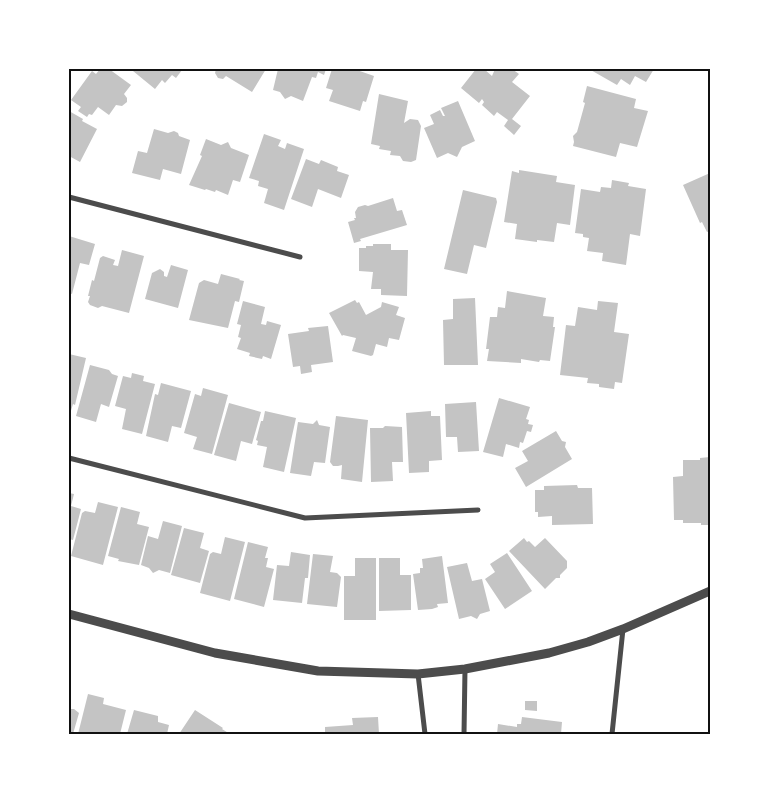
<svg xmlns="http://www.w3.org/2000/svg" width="779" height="803" font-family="Georgia,serif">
<rect width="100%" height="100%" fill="#fff"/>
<path fill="#c4c4c4" d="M100,69H109L131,85L124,94L127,98V102L122,106L116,105L109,115L98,107L92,115L89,114L87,117L78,111L81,107L71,100L92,71L96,74Z
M135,69H180L182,70L176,78L172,75L165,83L162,80L155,89L133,71Z
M216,69H266L252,92L226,76L223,79L218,78L215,73Z
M278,69H326L324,75L318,72L316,78L312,77L303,101L291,96L285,99L280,92L273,90Z
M332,69H354L374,76L366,102L363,101L360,111L329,101L333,90L326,88Z
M476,69H484L492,76L495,69H512L519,74L512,82L530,96L512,119L521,126L514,135L504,126L508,120L497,112L494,116L482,105L484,102L482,99L479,103L461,88Z
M589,69H654L646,82L635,76L630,85L621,79L617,85Z
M587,86L636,99L634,108L648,111L637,147L620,143L616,157L573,146L574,142L573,136L577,132L585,103L583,102Z
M379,94L408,101L404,123L410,119L418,120L421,126L416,160L411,162L403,161L400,156L390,155L391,151L379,149L380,146L371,144Z
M458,101L475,141L462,147L457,157L448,153L437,158L424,128L434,124L430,115L440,110L443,116H445L441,108Z
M69,111L83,119L82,121L97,129L80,162L69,156Z
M154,129L168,133L174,131L178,133L179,136L190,140L181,174L163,169L160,180L132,173L138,151L147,153Z
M264,134L281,140L278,146L285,149L287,143L304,149L284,210L264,203L268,189L258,186L259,181L249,178Z
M206,139L221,145L228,142L231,148L249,155L240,182L233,180L228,195L216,190L215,192L206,189L205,190L189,185L202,156L200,155Z
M306,159L319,164L321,160L338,167L337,171L349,175L341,198L318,189L312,207L291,199Z
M519,170L557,176L556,182L575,185L570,225L557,223L554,242L537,240V242L515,239L517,224L504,222L512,171L519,173Z
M710,173V231L707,232L702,222L700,223L683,185Z
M612,180L629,183L628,186L646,189L640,236L630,234L626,265L602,261L603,253L587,251L589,238L583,237V234L575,233L581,189L600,192L601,187L611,188Z
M463,190L496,198L497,202L486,248L474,245L467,274L444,269Z
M393,198L397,211L402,210L407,225L360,239L361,241L354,243L348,222L355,220L354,218H356L355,212L358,207L365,205L368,206Z
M69,236L95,244L89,265L80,263L72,294L69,293Z
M373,244H391V250H408L407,296L381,295V289H371L373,272L359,271V248H366V246H373Z
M122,250L144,256L129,313L102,306L98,308L90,305L88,302L90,296H88L92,280L94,281L100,258L103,256L115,260L113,265L118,266Z
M171,265L188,270L178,308L145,299L152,273L160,269L164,272V276L167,277Z
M221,274L240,279L239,280L244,281L239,302L235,301L228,328L189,320L199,283L204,280L218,284Z
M507,291L546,298L543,316L554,317L553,327H555L550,361L540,360L539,362L521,359V363L487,361L489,349H486L490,317H497L498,307L505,308Z
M475,298L478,365H444L443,320L453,319V299Z
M355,300L357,303L359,302L366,315L381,307L382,302L399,307L396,315L405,318L399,340L389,338L387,347L376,344L373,355L371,356L352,351L356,338L343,335L342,336L329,313Z
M243,301L265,307L261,324L266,325L267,321L281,325L271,359L263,356L262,359L249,356L250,353L237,349L241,338L238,337L241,325L237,324Z
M598,301L618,303L614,332L629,334L622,383L615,382L614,389L599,387V384L587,383L588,378L560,375L566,325L575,326L578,307L597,310Z
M328,326L333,362L311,365L312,372L301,374L300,366L293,367L288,334L309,331L308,328Z
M69,354L86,358L75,405L73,404L70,414H69Z
M90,365L109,370L112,374L118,376L109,407L101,404L96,422L76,416Z
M132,373L144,376L143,381L155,384L142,434L122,429L126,409L115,406L123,376L131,378Z
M161,383L191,391L181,428L172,426L168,442L146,436L155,394L158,395Z
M203,388L228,395L212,454L193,449L197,437L184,433L195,394L201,396Z
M499,398L530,407L526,419L529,420L528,424L533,425L531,432L527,431L523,443L520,442L519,448L506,444L503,457L483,452Z
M476,402L479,451L458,452L457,437H446L445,404Z
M229,403L261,412L252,444L241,441L236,461L214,455Z
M265,411L296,418L284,472L263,467L267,447L257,445L258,441L256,440L261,421H263Z
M431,411V416H440L442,460L429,461V472L409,473L406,413Z
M336,416L368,420L362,482L341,479L342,465L338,466H333L330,462Z
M317,420L319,425L330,427L325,463L314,462L311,476L290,473L298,422L313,424Z
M385,426L402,427L403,462H392L393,481L371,482L370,428H383Z
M556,431L562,441L566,442L565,447L572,459L526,487L515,468L528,461L522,451Z
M710,457V525H701V523H683V520H674L673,477L683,476V460H700V458Z
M577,485L578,488H592L593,524L552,525V516L538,517V512H535V490H544V486Z
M69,493L74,494L71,506L81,509L73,540L69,539Z
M98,502L118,507L103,565L71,556L82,513L85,511L95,513Z
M121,507L140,512L137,524L149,527L139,565L118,561L119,559L108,556Z
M163,521L182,526L170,573L159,570L153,573L149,568L141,565L148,536L158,539Z
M184,528L204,533L200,548L209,551L200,583L171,575Z
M225,537L245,542L230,601L200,593L210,554L213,552L221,554Z
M524,538L527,542L529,541L535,547L545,538L567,561V568L560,575V578H556L545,589L509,551Z
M248,542L268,547L265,558H268L266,567L274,569L264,607L234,599Z
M291,552L310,555L308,578H305L302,603L273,600L277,565L289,566Z
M507,553L532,591L505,609L485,579L495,572L490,564Z
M313,554L333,556L330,572L337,573L341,577L337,607L307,604Z
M442,556L448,603L437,604L438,607L432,609L418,610L413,574L420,573V568H423L422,559Z
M355,558H376V620H344V576H355Z
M379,558H400V575H411V610L379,611Z
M467,563L472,581L482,579L490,611L480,614L477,619L471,616L459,619L447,567Z
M88,694L104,698L103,704L126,710L120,734H78Z
M525,701H537V711L525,710Z
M69,709H74L79,713L73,734H69Z
M134,710L158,716V722L169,725L167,734H127Z
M195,710L223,728L222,729L230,734H179Z
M378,717L379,734H325V727L353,725L352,718Z
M522,717L562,722L561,734H497L498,724L517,727V724H521Z"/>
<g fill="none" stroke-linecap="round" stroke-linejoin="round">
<path stroke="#4c4c4c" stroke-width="5" d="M69,197L300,257
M69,458L305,518L478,510
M418,674L425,734
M464,734L465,669
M612,734L623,629"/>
<path stroke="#4c4c4c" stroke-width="9" d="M69,614L215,653L318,671L418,674L465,669L549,653L588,642L623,629L710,591"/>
</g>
<rect width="779" height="803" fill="none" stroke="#ffffff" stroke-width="140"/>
<rect x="70" y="70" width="639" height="663" fill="none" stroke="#111" stroke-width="2"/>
</svg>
